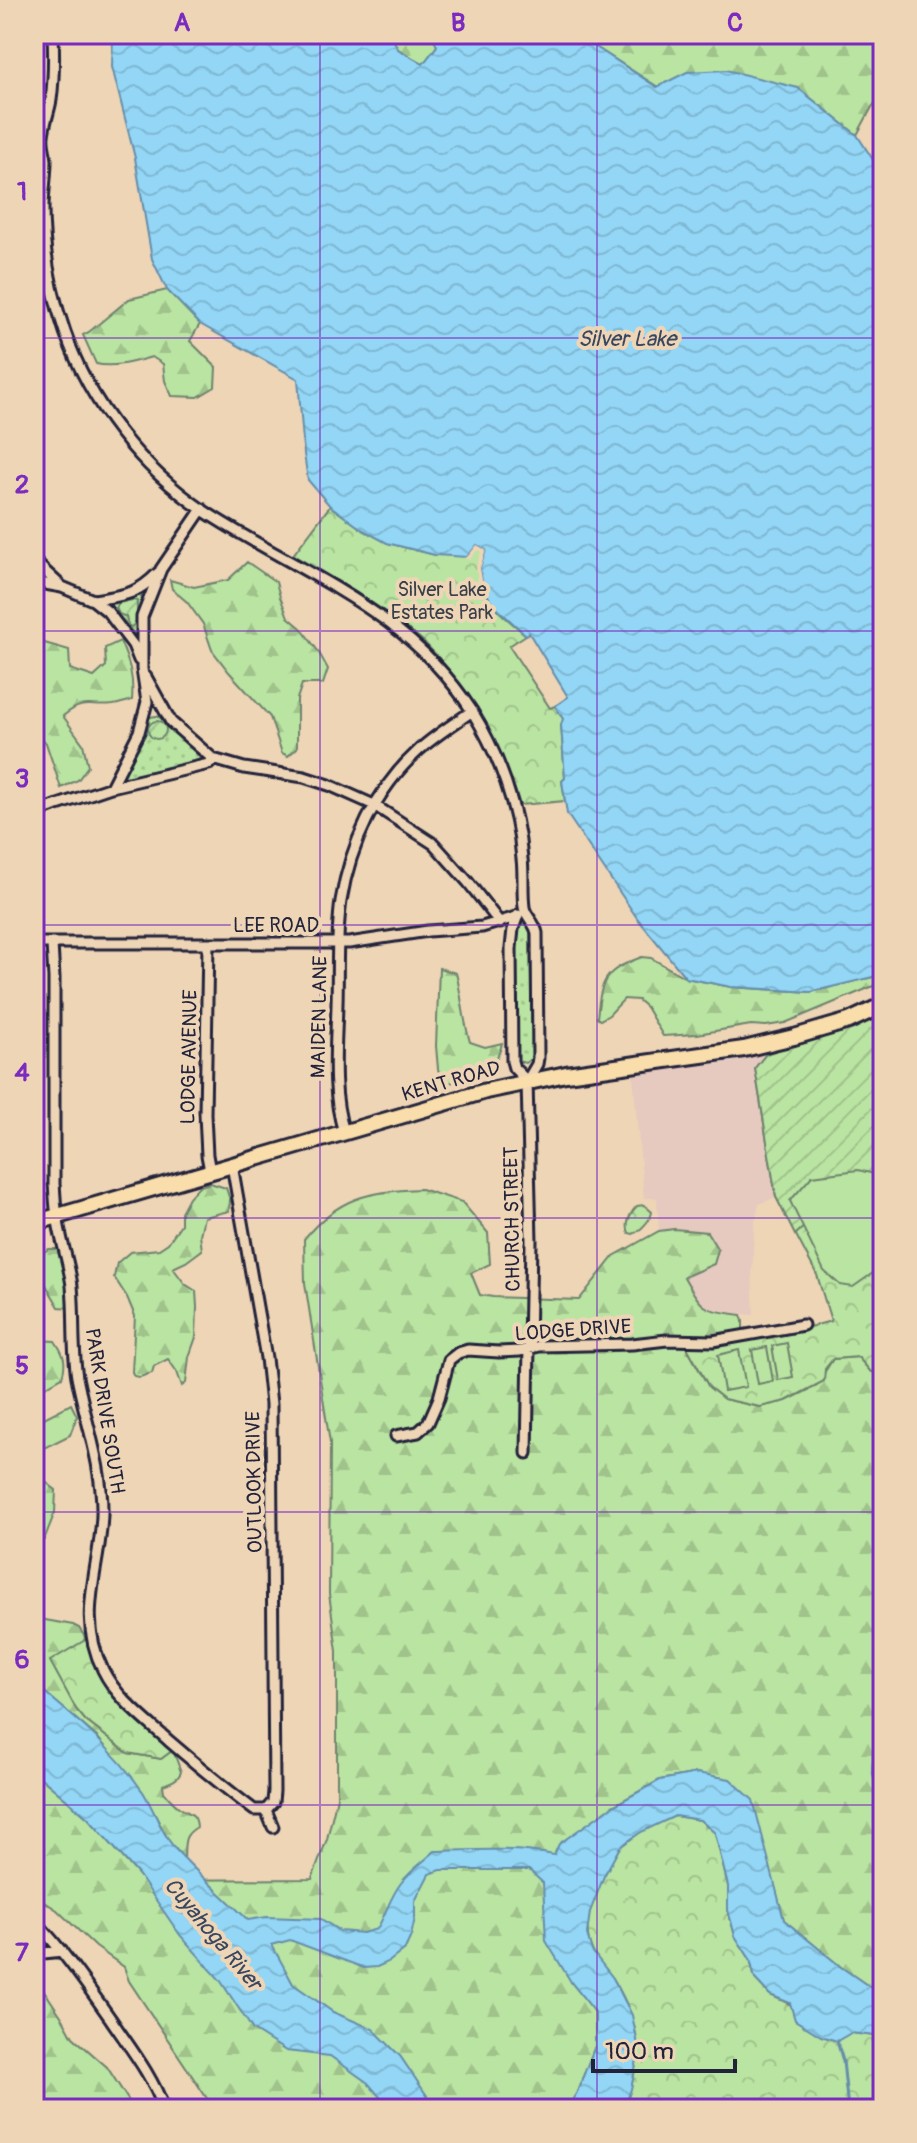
<svg xmlns="http://www.w3.org/2000/svg" width="917" height="2143" font-family="Pangolin,sans-serif">
<defs>
<pattern id="grass-dots" width="8" height="8" patternUnits="userSpaceOnUse" patternTransform="scale(2)"><rect width="8" height="8" fill="#bae4a1"/><path d="M2 2h.1M6 6h.1" fill="none" stroke="#a0c38c" stroke-width="1.8" stroke-linecap="round"/></pattern>
<pattern id="forest-firs" width="22" height="20" patternUnits="userSpaceOnUse" patternTransform="scale(2)"><rect width="22" height="20" fill="#bae4a1"/><path d="M5 1l3.5 6h-7zM16 11l3.5 6h-7z" fill="#a0c38c"/></pattern>
<pattern id="park-crowns" width="20" height="18" patternUnits="userSpaceOnUse" patternTransform="scale(2)"><rect width="20" height="18" fill="#bae4a1"/><path d="M2 6a3 3 0 1 1 6 0M12 15a3 3 0 1 1 6 0" fill="none" stroke="#a0c38c"/></pattern>
<pattern id="garden-furrows" width="10" height="10" patternUnits="userSpaceOnUse" patternTransform="scale(2)"><rect width="10" height="10" fill="#bae4a1"/><path d="M-1 1l2-2M0 10L10 0M9 11l2-2" fill="none" stroke="#a0c38c"/></pattern>
<pattern id="water-waves" width="16" height="10" patternUnits="userSpaceOnUse" patternTransform="scale(2)"><rect width="16" height="10" fill="#93d6f5"/><path d="M0 5q4-4 8 0t8 0" fill="none" stroke="#7eb7d3"/></pattern>
</defs>
<rect width="100%" height="100%" fill="#eed5b6"/>
<filter id="ink" filterUnits="userSpaceOnUse"><feTurbulence type="fractalNoise" baseFrequency=".0125" numOctaves="2"/><feDisplacementMap in="SourceGraphic" scale="16" xChannelSelector="R" yChannelSelector="G"/><feConvolveMatrix kernelMatrix="1 2 1 2 8 2 1 2 1" color-interpolation-filters="sRGB"/></filter>
<g filter="url(#ink)">
<path fill="#e6c9bf" d="M766,1054L755,1069L776,1197L759,1204L754,1226L752,1273L754,1315L710,1311L702,1306L684,1277L696,1271L674,1229L659,1231L657,1198H644L633,1075L733,1060Z"/>
<path fill="url(#grass-dots)" stroke="#6e836e" stroke-width="2" d="M136,595L142,597L136,634H134L110,605L111,603Z
M156,716L161,718L199,756L200,763L125,778L121,774V770L133,754L148,720L150,717Z
M521,923L528,925L530,931L532,1055L531,1059L525,1063L518,1061L516,1058L515,929Z"/>
<path fill="url(#forest-firs)" stroke="#6e836e" stroke-width="2" d="M394,34H432L437,46L423,64L398,49L391,37Z
M586,34H883V94L872,107L857,135L798,88L688,72L658,87L588,42Z
M167,290L200,324L190,341L216,367L215,387L198,397L172,396L165,381L163,364L152,357C134,362 113,368 96,364L83,335L89,332L129,299Z
M247,562L276,582L280,597L288,617L301,628L318,651L328,669L323,684H302L297,699V748L288,756L282,753L270,717L229,672L212,650L203,624L187,602L172,589L170,580L194,587L228,580Z
M34,640L69,650L70,669L94,677L106,666L105,648L120,641C129,662 134,676 132,700C126,702 119,704 113,705C90,708 85,698 63,716L83,744L88,766L78,780L61,788L46,743L34,729Z
M642,957L651,958L686,978L731,987L811,992L877,976L883,973V982L785,1023L766,1026L751,1025L697,1034L663,1036L646,1007L638,1000L624,999L609,1015L600,1020L597,1018C601,979 604,971 642,957Z
M439,968L456,973C462,996 463,1019 470,1042L485,1047L502,1043C496,1072 471,1085 442,1082L438,1069L436,1046Z
M210,1183L226,1188L230,1200L229,1211L204,1217L200,1235L202,1250L186,1262L173,1268L185,1284L196,1291L197,1307L196,1337L189,1357L186,1383L182,1386L177,1372L168,1359L154,1366L152,1373L140,1377L134,1376L132,1372L135,1316L127,1297L114,1277L117,1263L130,1252L159,1249L168,1243L181,1224V1212L189,1197L198,1187Z
M421,1189L462,1202L488,1233L490,1264L471,1273L480,1295L493,1297L579,1300L614,1256L659,1231L674,1229L707,1232L718,1250L714,1264L684,1277C704,1312 703,1309 741,1315L743,1321V1330L738,1334L686,1341L689,1352L709,1387L724,1399L760,1407L786,1401L815,1387L833,1359L858,1357L871,1372H883V1996L841,1967L784,1920L762,1840L697,1773L660,1780L611,1807L571,1982L595,2012V2046L577,2092L583,2109H214L129,1981L124,1967L96,1947L57,1910L34,1895V1772L88,1818L143,1880L312,1879L327,1839L337,1797V1651L329,1594L330,1443L305,1283L304,1239C338,1197 370,1191 421,1189Z
M49,1249H60L71,1285L70,1308L59,1307L43,1280L34,1278V1260H37L42,1253Z
M34,1340L55,1341C64,1354 67,1362 62,1377L45,1387L34,1385Z
M71,1404L77,1416L70,1435L34,1453V1423Z
M39,1477L56,1490L55,1512L44,1540L34,1539V1478Z
M34,1618L73,1625L79,1628L85,1637L72,1682V1701L76,1709L86,1721L128,1753L161,1759L173,1750L181,1772C178,1780 171,1782 163,1785L164,1792C169,1798 174,1804 180,1808C190,1814 196,1813 197,1827C182,1836 185,1843 184,1859L170,1843L143,1792L98,1738L34,1683Z
M34,1984L43,1989L63,2019L73,2037L107,2067L134,2109H34Z"/>
<path fill="url(#park-crowns)" stroke="#6e836e" stroke-width="2" d="M330,506L363,530L388,543L435,555L477,545L486,550C480,601 489,603 526,635L509,646L550,708L555,706L564,719L561,725L565,778L562,781L565,801L520,805C502,746 469,688 425,643C415,633 402,626 391,618C359,594 327,574 293,555Z
M883,1012V1372H871L858,1357L833,1359L825,1369L824,1381L786,1401L760,1407L724,1399L709,1387L687,1347L791,1332L831,1321L817,1275L776,1197L755,1068L766,1054Z
M644,1205L652,1212C651,1220 640,1231 633,1234L629,1233C625,1224 630,1213 637,1206Z
M87,1639L94,1661L102,1676L173,1750L161,1759L128,1753L86,1721L76,1709L50,1661Z
M675,1816L700,1820L715,1833L728,1886V1910L735,1935L750,1959L755,1979L770,1995L851,2033L883,2037V2109H624C643,2056 643,2029 614,1980C607,1970 596,1961 592,1950C579,1922 598,1886 611,1862C614,1857 617,1850 621,1846C635,1832 657,1824 675,1816Z"/>
<path fill="url(#garden-furrows)" stroke="#6e836e" stroke-width="2" d="M132,600L137,601C136,610 140,622 131,627L128,625L126,617L119,614L116,608L119,603Z
M148 730a9 9 0 1 1 18 0a9 9 0 1 1-18 0Z
M883,1012V1190L810,1221L795,1235L776,1197L755,1068L766,1054Z"/>
<path fill="#bae4a1" stroke="#6e836e" stroke-width="2" d="M858,1170L883,1176V1266L853,1287L840,1285L824,1271L790,1201L812,1176Z
M787,1343L793,1377L778,1380L772,1346Z
M767,1347L773,1381L758,1384L752,1350Z
M739,1350L746,1387L724,1391L718,1355Z"/>
<path fill="url(#water-waves)" stroke="#668eab" stroke-width="2" d="M113,34H394L392,37L398,49L423,64L437,46L432,34H586L588,42L657,87L687,72L726,70L798,88L857,135L883,175V973L877,976L811,992L731,987L686,978L637,918L567,814L562,781L565,778L561,725L563,719L555,706L568,697L529,633L526,635L491,603L482,581L480,568L486,550L477,545L467,557L435,555L387,543L363,530L330,506L308,480L304,454L298,379L200,324L167,290L152,259L135,158L112,67Z
M883,1641V1811L872,1770Z
M34,1683C73,1716 114,1749 143,1792C154,1809 160,1830 173,1846C196,1873 223,1895 248,1920L267,1917L321,1919L340,1931L363,1933L377,1929C386,1914 390,1897 401,1883C410,1871 424,1861 435,1851C474,1850 516,1847 554,1855L559,1844L611,1807L660,1780L697,1773L730,1779L753,1800L784,1920L841,1967L883,1996V2037L851,2033L837,2041L821,2036L795,2020L790,2003L770,1995L755,1979L750,1959L735,1936L728,1910V1886L715,1833L700,1820L675,1816L641,1832L620,1847L604,1876L590,1912L587,1934L592,1951L613,1978L632,2015L639,2050L631,2089L624,2109H567L577,2092L595,2046V2012L571,1982L546,1941L543,1883L529,1870H441L429,1874L415,1901V1918L411,1936L405,1949L390,1961L377,1967L364,1968L290,1940L272,1945L293,1984L333,2012L373,2029L400,2056L436,2109H390L368,2083L330,2056L286,2051L253,2030L220,1980L180,1935L138,1874L88,1818L34,1772Z"/>
<path fill="#eed5b6" d="M477,545L486,550L480,568L482,580L487,584L485,590L482,591V585L478,582L476,567L481,552L478,550L469,560L464,557H467Z"/>
<g fill="none" stroke-linecap="round" stroke-linejoin="round">
<path stroke="#668eab" stroke-width="3" d="M837,2041L843,2061L848,2109"/>
<g stroke="#22223b" stroke-width="15">
<path id="minor" d="M53,34C54,56 54,78 51,100C49,112 44,124 43,136C42,144 45,152 46,160C46,176 43,192 43,208C43,251 51,292 65,332C90,404 141,468 204,511C301,575 405,607 472,711C499,755 518,807 522,859C524,874 522,891 524,907C525,916 535,922 537,933L538,1058L537,1064L527,1081
M34,561L62,587L93,600L107,611L133,645L139,660
M34,582L62,587
M93,600C124,595 135,596 158,573
M146,677L171,722L213,759
M111,787L139,732L147,702L142,669V617L161,569L202,509
M34,813L111,787L209,764L213,759L244,768L304,777L329,785L374,805L434,844L468,882L500,923
M518,915L513,929L511,948L512,1061L514,1068L527,1081
M34,943H349L428,931L482,927L516,917
M52,944L54,978V1184C55,1194 55,1205 57,1215C60,1239 69,1262 72,1286C75,1317 72,1347 77,1377C86,1424 103,1467 102,1515C100,1571 76,1616 103,1670C117,1699 146,1720 169,1741C197,1765 225,1788 254,1810H266L273,1802L274,1791L271,1404L266,1358L232,1165
M208,944L205,1114L207,1155L210,1171
M527,1081L531,1241L527,1453
M344,1132C331,1092 336,1046 337,1004C338,970 336,935 341,901C350,845 376,789 418,751C434,736 454,724 472,711
M396,1436L418,1432L428,1423L439,1398L449,1360L458,1353L468,1350L499,1352L520,1351L539,1346L632,1344L667,1340L713,1341L803,1325
M266,1810L273,1827
M34,1920C63,1950 86,1984 110,2018C130,2048 152,2075 164,2109
M34,1959L44,1953L62,1951"/>
</g>
<g stroke="#22223b" stroke-width="20">
<path id="primary" d="M34,1223L486,1091L566,1074L744,1049L794,1037L849,1021L883,1005"/>
</g>
<use href="#minor" stroke="#eed5b6" stroke-width="9"/>
<use href="#primary" stroke="#f9ddab" stroke-width="14"/>
</g>
</g>
<path fill="none" stroke="#7b2cbf" stroke-width="2" stroke-opacity="0.55" d="M320,34V2109M597,34V2109M34,338H883M34,631H883M34,925H883M34,1218H883M34,1512H883M34,1805H883"/>
<g text-anchor="middle" dominant-baseline="central" stroke-width="8" stroke-linejoin="round" paint-order="stroke">
<g font-size="20" fill="#393f4a" stroke="#eed5b6">
<text x="442" y="589">Silver Lake<tspan x="442" dy="23">Estates Park</tspan></text>
</g>
<g font-size="20" fill="#22223b" stroke="#eed5b6">
<text x="276" y="925">LEE ROAD</text>
<text transform="translate(319 1017) rotate(-89)">MAIDEN LANE</text>
<text transform="translate(189 1057) rotate(-89)">LODGE AVENUE</text>
<text transform="translate(451 1081) rotate(-16)">KENT ROAD</text>
<text transform="translate(512 1219) rotate(-91)">CHURCH STREET</text>
<text transform="translate(573 1330) rotate(-4)">LODGE DRIVE</text>
<text transform="translate(105 1411) rotate(81)">PARK DRIVE SOUTH</text>
<text transform="translate(254 1482) rotate(-91)">OUTLOOK DRIVE</text>
</g>
<g font-size="22" font-style="italic" fill="#394660" stroke="#eed5b6">
<text x="627" y="339">Silver Lake</text>
<text transform="translate(213 1934) rotate(50)">Cuyahoga River</text>
</g>
</g>
<rect width="917" height="2143" fill="none" stroke="#eed5b6" stroke-width="88"/>
<path d="M593 2059v12h142v-12" fill="none" stroke="#22223b" stroke-width="4"/>
<text x="605" y="2059" font-size="24" fill="#22223b" stroke="#eed5b6" stroke-width="6" paint-order="stroke">100 m</text>
<rect x="44" y="44" width="829" height="2055" fill="none" stroke="#7b2cbf" stroke-width="3"/>
<g font-size="26" text-anchor="middle" font-weight="bold" fill="#7b2cbf">
<text x="182" y="31">A</text>
<text x="458" y="31">B</text>
<text x="735" y="31">C</text>
<text x="22" y="200">1</text>
<text x="22" y="493">2</text>
<text x="22" y="787">3</text>
<text x="22" y="1081">4</text>
<text x="22" y="1374">5</text>
<text x="22" y="1668">6</text>
<text x="22" y="1961">7</text>
</g>
</svg>
